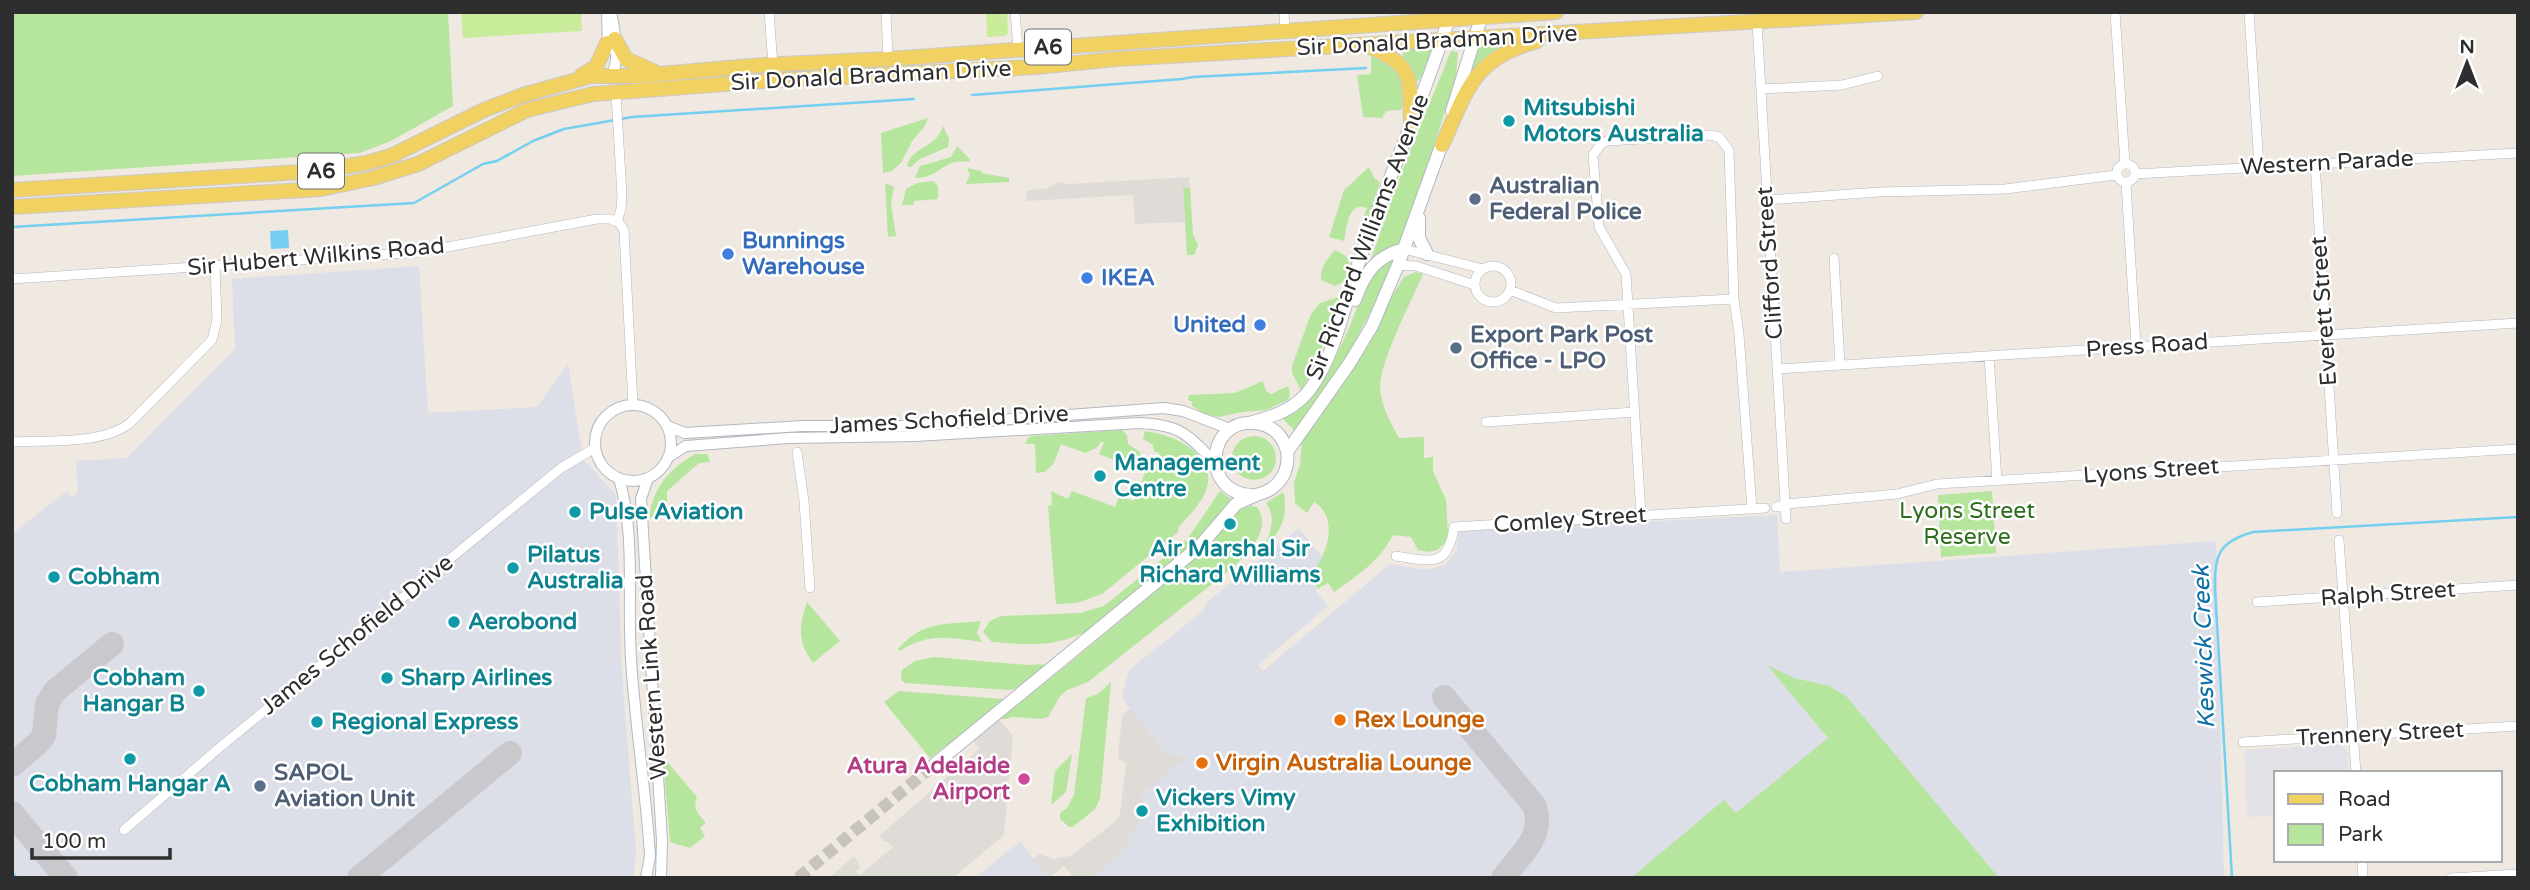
<svg xmlns="http://www.w3.org/2000/svg" width="2530" height="890" font-family="'Varela Round',sans-serif">
<rect width="100%" height="100%" fill="#efe9e1"/>
<path fill="#e3e1e8" d="M2340,744L2347,751L2348,773H2276V815L2247,817L2244,750Z"/>
<path fill="#dcdee8" d="M419,266L428,413L537,407L568,364L583,459L616,495L622,674L636,851L634,875L631,878H12V534L67,491L72,498L78,493L76,461L127,458L235,349L232,279Z
M1777,515L1780,572L2216,541L2224,878H1091L1130,844L1126,838L1143,793L1187,757L1166,753L1122,698L1129,670L1203,611L1208,601L1299,528L1324,559L1311,571L1316,591L1328,606L1258,665L1263,671L1390,564L1427,570L1445,565L1457,550L1459,531Z
M1020,841L1049,878H975Z"/>
<path fill="#b6e59e" d="M12,12H448L453,106L391,141L360,153L12,176Z
M1479,42H1508L1492,53L1468,79Z
M1434,45L1423,74L1417,82L1399,47Z
M1451,51L1458,52L1456,78L1401,246L1371,259L1402,171Z
M1371,55C1389,58 1405,75 1406,94C1406,98 1403,105 1401,110L1386,111L1382,118L1363,117L1357,75L1371,74Z
M928,118L925,126L912,141L901,163L892,171L883,173L881,133Z
M943,126L949,139L948,147L920,159L911,167L907,166C912,146 936,149 943,126Z
M957,146L970,159L969,162C943,157 943,177 915,178L920,166L951,157Z
M1369,167L1375,179L1380,182L1363,234L1355,241L1367,208C1348,201 1347,227 1344,241L1329,237L1344,190Z
M967,168L981,171V173L1009,178V182L966,184L970,175Z
M933,181L938,186V199L914,201L913,205H902L906,189L917,183Z
M885,183L894,187L891,204L896,236L888,237Z
M1190,187L1193,234L1198,245L1194,255H1187L1183,188Z
M1335,250L1346,256L1351,267L1346,281L1335,286L1321,280C1320,268 1327,259 1335,250Z
M1391,258L1396,262L1347,357L1295,431L1281,417L1300,407L1312,396L1328,373L1346,335L1371,273Z
M1415,272L1423,274C1412,300 1380,361 1380,387C1381,406 1390,421 1399,438L1424,437V458L1433,457V471L1446,500L1448,534L1444,544L1437,550L1427,552L1418,550L1411,537L1393,535C1380,561 1357,576 1334,592L1328,583L1317,589L1312,572C1328,555 1339,517 1314,502L1307,513L1295,503L1294,482L1300,465L1302,439L1399,285L1403,278Z
M1341,296L1315,367L1301,390L1292,373V366L1311,314L1320,303Z
M1263,381L1266,391L1271,394L1288,386L1290,395L1288,400L1266,410L1242,412L1219,417L1205,414L1192,406V402L1188,400L1189,395L1235,393Z
M1122,430L1127,435L1128,444L1140,452L1141,459L1133,457L1129,466L1099,454L1104,442H1101L1096,448L1085,453L1061,444L1054,463L1045,472L1036,473L1035,444H1025L1028,438L1032,436Z
M1145,431C1172,434 1216,453 1207,487C1203,503 1188,516 1178,528V532L1102,594L1077,603L1056,604L1048,506L1052,505L1051,491L1068,499L1072,491L1115,507L1121,492L1127,494L1126,498L1134,501L1147,467L1156,465L1160,454L1154,451L1153,445L1143,439Z
M1232 458a22 22 0 1 1 44 0a22 22 0 1 1-44 0Z
M695,454H707L710,462L699,463L667,491V515L649,518C652,489 670,468 695,454Z
M1220,491L1231,499L1195,543L1189,537Z
M1992,491L1996,553L1941,557L1938,495Z
M1282,493L1284,494C1287,515 1283,530 1267,544L1266,542C1272,529 1275,515 1266,503Z
M1251,506L1257,507C1273,530 1247,555 1231,569L1088,682L1067,690L1060,696L1048,717L1042,719L1011,717L1007,719H999C1071,663 1141,605 1208,544C1223,531 1231,510 1251,506Z
M1186,540L1192,547L1091,629C1055,648 1031,645 992,642L983,632L990,621L1001,616L1080,613L1104,606Z
M807,602L840,641L813,663C797,641 799,626 807,602Z
M981,621L977,633L982,642C950,638 929,632 900,651L898,649C924,620 944,625 981,621Z
M934,657L1028,665L1053,664L1019,688L1008,690L905,683L901,680L902,670L915,661Z
M1767,665L1794,678L1829,686L1846,696L1999,878H1631L1724,800L1736,813L1828,738Z
M1111,682L1100,799L1095,809L1073,827H1069L1060,819V813L1067,808L1074,795L1086,698L1098,694Z
M899,691L1003,699L1005,701L930,758L884,702Z
M1072,754L1066,792L1051,805L1055,771Z
M663,757L697,797C692,809 699,815 706,823L700,828L705,836L690,848L670,842Z"/>
<path fill="#c9ec9a" d="M461,12H581L582,31L463,38Z
M986,12H1007L1008,33L1005,36L987,37Z"/>
<path fill="#dfdcd8" d="M1189,177L1190,187L1183,188L1185,222L1135,224L1133,195L1027,201L1026,191L1048,188L1058,182L1069,184Z
M1130,708L1166,753L1188,757L1143,793L1138,827L1126,838L1131,844L1091,878H1074L1064,866L1049,878L1033,859L1039,854L1054,859L1070,856L1116,821L1120,813L1126,764L1118,758L1122,715Z
M997,717L1013,736L1004,835L953,878H829L854,856L861,867L856,871L860,875L893,847L886,841L884,842L879,836L979,749L971,738Z"/>
<path fill="#75cff0" d="M288,230L289,248L271,249L270,231Z"/>
<g fill="none" stroke-linecap="round" stroke-linejoin="round">
<path stroke="#75cff0" stroke-width="2.5" d="M972,95L1182,79L1193,77L1366,68
M12,227L414,203L483,164L497,161L533,141L564,129L632,117L914,99
M12,872L17,878
M2232,878L2215,589C2214,556 2218,542 2253,532L2518,517"/>
<path stroke="#c9c8cc" stroke-width="24" d="M1444,697L1534,805C1546,837 1520,854 1503,878
M12,765L38,743L44,735L47,704L55,691L112,644
M12,813L66,878
M359,878L510,753"/>
<path stroke="#c8c4bd" stroke-width="12" stroke-dasharray="12 6" stroke-linecap="butt" d="M798,878L935,764"/>
<g stroke="#b4b7c1" stroke-width="10">
<path id="minor" d="M769,12L773,65
M886,12L888,59
M1015,12L1018,48
M1284,12L1285,32
M2115,12L2125,164
M2249,12L2259,166
M1757,22L1786,519
M1761,89L1842,85L1878,76
M616,93L622,196L621,209L617,222
M2315,163L2337,513
M2117 173a9 9 0 1 1 18 0a9 9 0 1 1-18 0Z
M2135,174L2518,153
M2126,183L2136,346
M1766,200L1879,192L2005,189L2116,175
M617,222L621,225L624,231L633,405
M1404,249L1483,269
M1834,258L1840,365
M1398,265L1416,266L1475,285
M1475 284a18 18 0 1 1 36 0a18 18 0 1 1-36 0Z
M12,279L421,252L597,219H610L617,222
M1510,290L1556,308L1734,299
M1989,356L1997,481
M1777,369L2518,323
M1486,422L1635,412
M12,442C48,440 102,445 130,423L212,340L217,320L215,266
M797,452L804,501L810,588
M1776,507L1786,504L1897,494L1937,484L2518,449
M1641,515L1626,274L1599,227L1593,155L1601,144L1607,141L1710,135L1719,137L1729,150L1734,299L1739,334L1752,509
M2339,540L2356,773
M1396,556C1430,561 1448,569 1454,527L1765,508
M2257,602L2518,585
M2243,742L2518,726
M124,830L219,748L561,468L595,448
M2362,860L2363,878
M2451,878L2518,874"/>
</g>
<g stroke="#b4b7c1" stroke-width="12">
<path id="tertiary" d="M607,12L608,49
M611,12C615,30 620,58 612,75
M595 443a38 38 0 1 1 76 0a38 38 0 1 1-76 0Z
M667,426L685,433L802,426H915L1164,408L1183,411L1230,429
M668,457L686,446L789,438L915,436L1139,423C1182,425 1186,434 1215,462
M619,478C636,536 627,599 631,659C635,725 646,790 650,856L646,878
M648,478L641,499L662,841L661,878"/>
</g>
<g stroke="#b4b7c1" stroke-width="14">
<path id="secondary" d="M1452,111L1483,12
M1419,218V238L1427,254
M1355,300C1364,274 1376,256 1404,249
M1252,422C1275,416 1296,409 1311,388C1337,351 1345,301 1360,259C1389,176 1425,96 1451,12
M1287,452L1349,364L1372,326L1398,265L1444,138
M1252,495C1200,494 1206,418 1255,423C1266,424 1276,430 1282,439C1295,460 1284,488 1259,494
M935,764L1200,546L1236,504L1256,495"/>
</g>
<g stroke="#c9c9c9" stroke-width="16">
<path id="primary" d="M615,39L626,59L655,72
M1370,47C1415,66 1409,78 1411,122
M582,75L596,67L607,43
M1442,145C1468,89 1472,59 1537,41
M12,190L319,171L366,163L391,156L484,110L523,95L591,76H637L763,65L888,59L1556,12
M12,207L321,189L373,178L418,164L527,110L593,94L764,81L1035,67L1117,59L1916,12"/>
</g>
<use href="#minor" stroke="#fff" stroke-width="9"/>
<use href="#tertiary" stroke="#fff" stroke-width="10"/>
<use href="#secondary" stroke="#fff" stroke-width="12"/>
<use href="#primary" stroke="#f2d163" stroke-width="14"/>
</g>
<g fill="#0f9aa8" stroke="#fff" stroke-width="2.5">
<circle cx="1509" cy="121" r="7"/>
<circle cx="1100" cy="476" r="7"/>
<circle cx="575" cy="512" r="7"/>
<circle cx="1230" cy="524" r="7"/>
<circle cx="513" cy="568" r="7"/>
<circle cx="54" cy="577" r="7"/>
<circle cx="454" cy="622" r="7"/>
<circle cx="387" cy="678" r="7"/>
<circle cx="199" cy="691" r="7"/>
<circle cx="317" cy="722" r="7"/>
<circle cx="130" cy="759" r="7"/>
<circle cx="1142" cy="811" r="7"/>
</g>
<g fill="#5c6f8a" stroke="#fff" stroke-width="2.5">
<circle cx="1475" cy="199" r="7"/>
<circle cx="1456" cy="348" r="7"/>
<circle cx="260" cy="786" r="7"/>
</g>
<g fill="#3f7fe0" stroke="#fff" stroke-width="2.5">
<circle cx="728" cy="254" r="7"/>
<circle cx="1087" cy="278" r="7"/>
<circle cx="1260" cy="325" r="7"/>
</g>
<g fill="#e8710a" stroke="#fff" stroke-width="2.5">
<circle cx="1340" cy="720" r="7"/>
<circle cx="1202" cy="763" r="7"/>
</g>
<circle fill="#d1479c" stroke="#fff" stroke-width="2.5" cx="1024" cy="779" r="7"/>
<g text-anchor="middle" dominant-baseline="central" stroke-width="5" stroke-linejoin="round" paint-order="stroke">
<g fill="#fff" stroke="#6d6d6d" stroke-width="2">
<rect x="1025" y="29.5" width="46" height="35" rx="5"/>
<rect x="298" y="153.5" width="46" height="35" rx="5"/>
</g>
<g font-size="21" font-weight="bold" fill="#2e2e2e">
<text x="1048" y="47">A6</text>
<text x="321" y="171">A6</text>
</g>
<g font-size="23" fill="#2e2e2e" stroke="#fff">
<text transform="translate(1437 41) rotate(-3)">Sir Donald Bradman Drive</text>
<text transform="translate(871 76) rotate(-3)">Sir Donald Bradman Drive</text>
<text transform="translate(2327 163) rotate(-3)">Western Parade</text>
<text transform="translate(1368 237) rotate(-69)">Sir Richard Williams Avenue</text>
<text transform="translate(316 257) rotate(-5)">Sir Hubert Wilkins Road</text>
<text transform="translate(1770 263) rotate(-94)">Clifford Street</text>
<text transform="translate(2324 311) rotate(-94)">Everett Street</text>
<text transform="translate(2147 346) rotate(-4)">Press Road</text>
<text transform="translate(949 420) rotate(-3)">James Schofield Drive</text>
<text transform="translate(2151 471) rotate(-4)">Lyons Street</text>
<text transform="translate(1570 520) rotate(-4)">Comley Street</text>
<text transform="translate(2388 594) rotate(-4)">Ralph Street</text>
<text transform="translate(357 635) rotate(-39)">James Schofield Drive</text>
<text transform="translate(652 677) rotate(-94)">Western Link Road</text>
<text transform="translate(2380 734) rotate(-3)">Trennery Street</text>
</g>
<g font-size="23" font-weight="bold" fill="#0d838f" stroke="#fff" text-anchor="start">
<text x="1523" y="108">Mitsubishi<tspan x="1523" dy="26">Motors Australia</tspan></text>
<text x="1114" y="463">Management<tspan x="1114" dy="26">Centre</tspan></text>
<text x="589" y="512">Pulse Aviation</text>
<text x="1230" y="549" text-anchor="middle">Air Marshal Sir<tspan x="1230" dy="26">Richard Williams</tspan></text>
<text x="527" y="555">Pilatus<tspan x="527" dy="26">Australia</tspan></text>
<text x="68" y="577">Cobham</text>
<text x="468" y="622">Aerobond</text>
<text x="185" y="678" text-anchor="end">Cobham<tspan x="185" dy="26">Hangar B</tspan></text>
<text x="401" y="678">Sharp Airlines</text>
<text x="331" y="722">Regional Express</text>
<text x="130" y="784" text-anchor="middle">Cobham Hangar A</text>
<text x="1156" y="798">Vickers Vimy<tspan x="1156" dy="26">Exhibition</tspan></text>
</g>
<g font-size="23" font-weight="bold" fill="#4e5e75" stroke="#fff" text-anchor="start">
<text x="1489" y="186">Australian<tspan x="1489" dy="26">Federal Police</tspan></text>
<text x="1470" y="335">Export Park Post<tspan x="1470" dy="26">Office - LPO</tspan></text>
<text x="274" y="773">SAPOL<tspan x="274" dy="26">Aviation Unit</tspan></text>
</g>
<g font-size="23" font-weight="bold" fill="#366cbe" stroke="#fff" text-anchor="start">
<text x="742" y="241">Bunnings<tspan x="742" dy="26">Warehouse</tspan></text>
<text x="1101" y="278">IKEA</text>
<text x="1246" y="325" text-anchor="end">United</text>
</g>
<g font-size="23" fill="#2c6e1b" stroke="#fff">
<text x="1967" y="511">Lyons Street<tspan x="1967" dy="26">Reserve</tspan></text>
</g>
<g font-size="23" font-weight="bold" fill="#c56008" stroke="#fff" text-anchor="start">
<text x="1354" y="720">Rex Lounge</text>
<text x="1216" y="763">Virgin Australia Lounge</text>
</g>
<g font-size="23" font-weight="bold" fill="#b23c85" stroke="#fff" text-anchor="end">
<text x="1010" y="766">Atura Adelaide<tspan x="1010" dy="26">Airport</tspan></text>
</g>
<g font-size="24" font-style="italic" fill="#0d6fa3" stroke="#fff">
<text transform="translate(2204 647) rotate(-92)">Keswick Creek</text>
</g>
</g>
<rect width="2530" height="890" fill="none" stroke="#2e2e2e" stroke-width="28"/>
<rect x="2274" y="771" width="228" height="91" fill="#ffffff" stroke="#ababab" stroke-width="2"/>
<rect x="2288" y="794" width="35" height="10" fill="#f2d163" stroke="#ababab" stroke-width="2"/>
<text x="2338" y="806" font-size="21" fill="#2e2e2e">Road</text>
<rect x="2288" y="824" width="35" height="21" fill="#b6e59e" stroke="#ababab" stroke-width="2"/>
<text x="2338" y="841" font-size="21" fill="#2e2e2e">Park</text>
<g transform="translate(2467 63)" stroke="#ffffff" stroke-width="5" paint-order="stroke">
<path d="M0-5L12 26L0 18L-12 26Z" fill="#2e2e2e"/>
<text y="-10" font-size="19" font-weight="bold" text-anchor="middle" fill="#2e2e2e">N</text>
</g>
<path d="M32 848v10h138v-10" fill="none" stroke="#2e2e2e" stroke-width="3.5"/>
<text x="42" y="848" font-size="21" fill="#2e2e2e" stroke="#ffffff" stroke-width="5" paint-order="stroke">100 m</text>
</svg>
